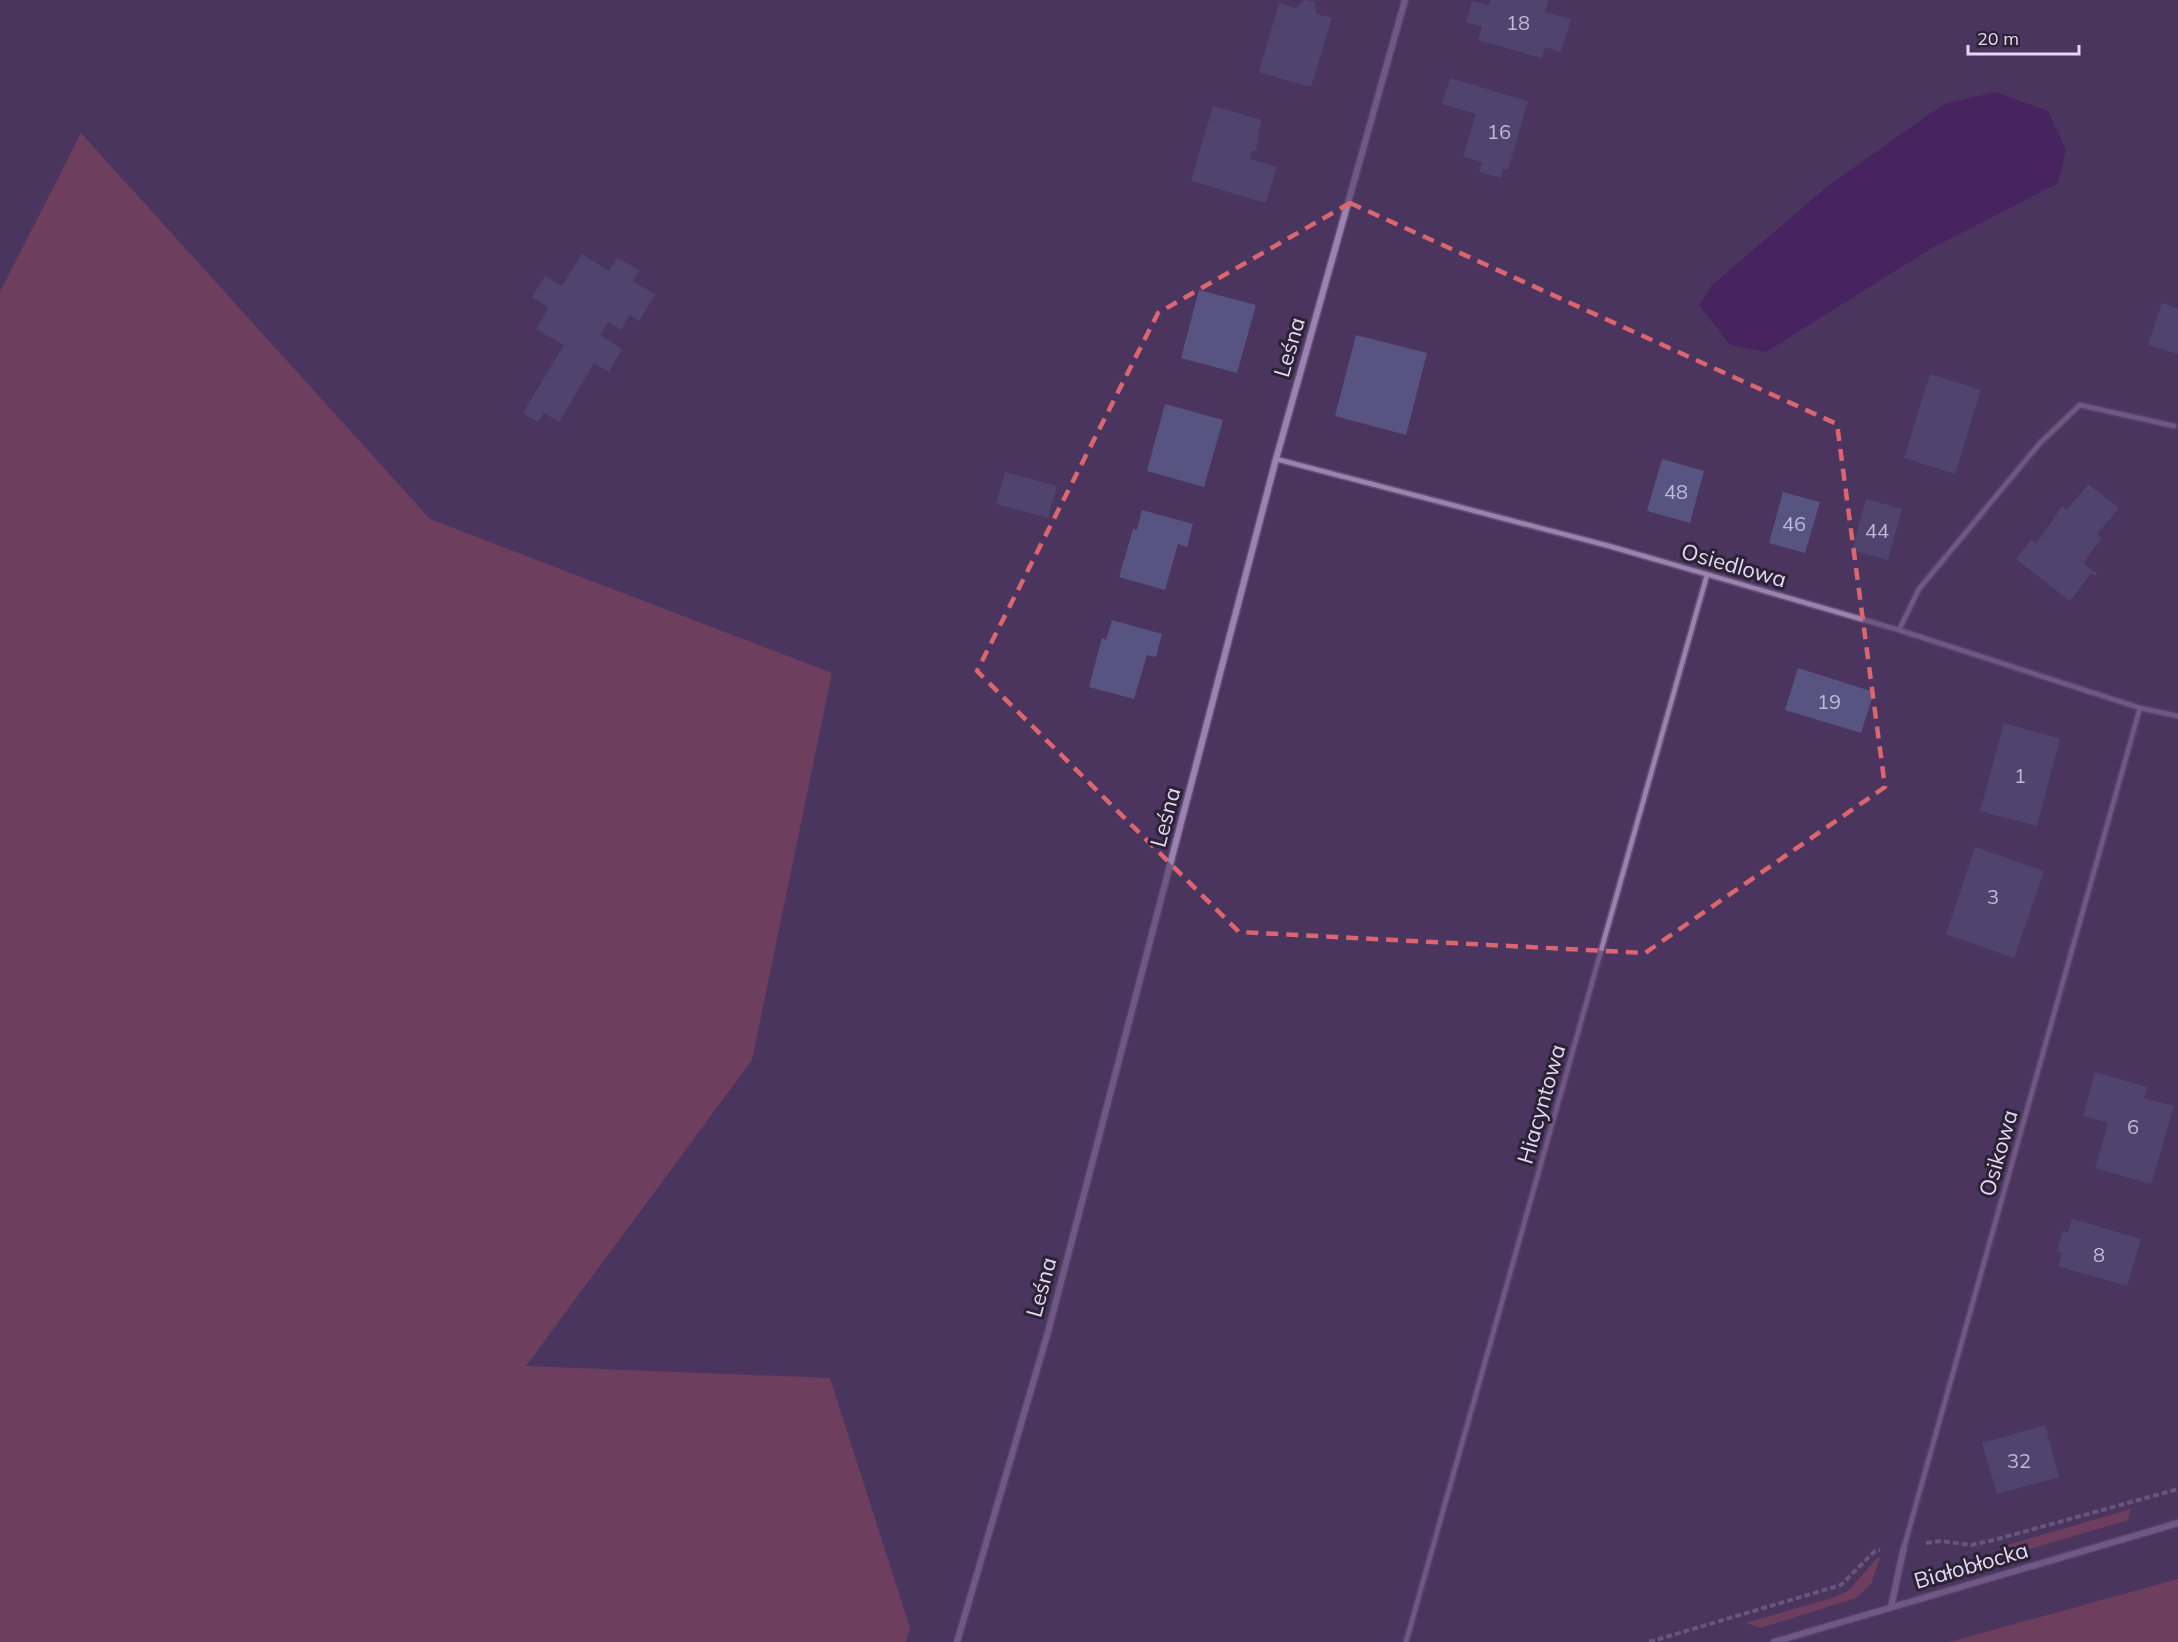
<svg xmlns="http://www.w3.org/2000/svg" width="2178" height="1642" font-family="Mulish,sans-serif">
<rect width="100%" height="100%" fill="#4b355e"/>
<path fill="#984a5b" d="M81,133L430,519L832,673L752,1060L526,1366L830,1378L910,1628L906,1642H0V292Z
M2131,1509L2128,1520L2020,1552L2007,1545Z
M1878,1557L1880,1558L1871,1584L1856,1598L1761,1628L1746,1623L1835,1597L1848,1591Z
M2178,1579V1642H1949Z"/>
<path fill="#431062" d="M1996,92L2048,111L2066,150L2058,183L1932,248L1766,352L1730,345L1699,305L1712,285L1829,185L1944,104Z"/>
<path fill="#585482" d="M1304,0L1314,2L1317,14L1332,18L1311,87L1259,72L1279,3L1296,8Z
M1491,0H1549L1545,12L1571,19L1561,52L1545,47L1542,58L1478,40L1482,27L1466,22L1472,1L1489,5Z
M1450,78L1528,101L1508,170L1503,169L1501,178L1479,172L1482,162L1463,157L1476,114L1442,104Z
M1213,106L1261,120L1256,150L1252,151L1250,159L1277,167L1266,203L1191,181Z
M582,254L609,271L617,258L639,270L633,281L655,295L639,321L630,315L621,330L608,322L600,335L622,349L609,372L594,363L559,422L544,413L538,422L523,413L564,345L536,329L549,308L532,297L545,276L562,286Z
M1199,290L1256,305L1237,373L1181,358Z
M2162,303L2178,308V354L2148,345Z
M1356,335L1427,353L1406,435L1335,416Z
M1930,374L1981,390L1955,474L1904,458Z
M1165,404L1223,420L1204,487L1147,471Z
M1662,459L1704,471L1690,523L1647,511Z
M1005,472L1057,486L1048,518L996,504Z
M2088,484L2119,508L2097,534L2102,538L2083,563L2097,574L2095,576L2091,573L2070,601L2016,559L2031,540L2036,544L2062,506L2067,510Z
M1783,492L1820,502L1805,553L1769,543Z
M1866,499L1902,509L1888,560L1852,550Z
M1142,510L1193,524L1187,547L1178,544L1165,590L1119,577L1133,529L1137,530Z
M1112,620L1162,634L1156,657L1147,655L1134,699L1089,687L1102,638L1106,640Z
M1798,668L1874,692L1861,733L1785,710Z
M2004,723L2060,739L2037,826L1980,811Z
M1975,847L2044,871L2014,958L1946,934Z
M2095,1072L2147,1087L2144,1098L2174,1106L2151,1184L2095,1168L2108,1123L2083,1116Z
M2072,1219L2141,1239L2127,1286L2058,1266L2062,1253L2057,1251L2063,1231L2068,1233Z
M2045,1425L2059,1477L1997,1494L1982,1443Z"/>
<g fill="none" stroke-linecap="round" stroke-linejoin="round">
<g stroke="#635073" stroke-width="8">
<path id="service" d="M1276,459L1609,546L1899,630L2140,708L2178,716
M1899,630L1919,589L2040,443L2080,405L2174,426
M1904,1547L2140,708
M1406,1642L1707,575"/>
</g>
<g stroke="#635073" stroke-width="9">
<path id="minor" d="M1891,1607L1904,1547
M957,1642L1048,1332L1276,459L1405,0
M1774,1642L2178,1523"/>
</g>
<path stroke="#8e7c9e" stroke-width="4" stroke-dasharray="6 3" stroke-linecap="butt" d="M1926,1543L1941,1541L1971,1545L1994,1540L2178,1489
M1649,1642L1841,1585L1875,1551L1880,1550"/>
<use href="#service" stroke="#9b83b1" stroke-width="4.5"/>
<use href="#minor" stroke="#9b83b1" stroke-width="6"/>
</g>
<path d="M0 0H2178V1642H0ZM1350,203L1837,424L1885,787L1645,953L1239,932L977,671L1158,313Z" fill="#4b355e" fill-opacity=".55" fill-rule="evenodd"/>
<path fill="none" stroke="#db666f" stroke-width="4.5" stroke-dasharray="12 8" stroke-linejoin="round" d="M1350,203L1837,424L1885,787L1645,953L1239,932L977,671L1158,313Z"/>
<g text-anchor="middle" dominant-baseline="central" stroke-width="6" stroke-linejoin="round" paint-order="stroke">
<g font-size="20" fill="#c2b7d6">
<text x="1518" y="22">18</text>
<text x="1499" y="131">16</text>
<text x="1676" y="491">48</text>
<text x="1794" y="523">46</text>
<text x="1877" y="530">44</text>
<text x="1829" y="701">19</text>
<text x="2020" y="775">1</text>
<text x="1993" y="896">3</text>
<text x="2133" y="1126">6</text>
<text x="2099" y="1254">8</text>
<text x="2019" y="1460">32</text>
</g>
<g font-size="22" fill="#e5d8f2" stroke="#2c2235">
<text transform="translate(1289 347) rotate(-74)">Leśna</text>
<text transform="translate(1734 565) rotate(16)">Osiedlowa</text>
<text transform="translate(1165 817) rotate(-75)">Leśna</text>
<text transform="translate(1541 1104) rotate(-74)">Hiacyntowa</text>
<text transform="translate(1998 1153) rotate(-74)">Osikowa</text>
<text transform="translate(1041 1287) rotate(-75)">Leśna</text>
<text transform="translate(1971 1565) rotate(-16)">Białobłocka</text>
</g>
</g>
<path d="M1968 45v9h111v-9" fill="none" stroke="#e5d8f2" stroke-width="3"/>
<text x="1977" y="45" font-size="18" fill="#e5d8f2" stroke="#2c2235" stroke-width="4.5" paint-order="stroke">20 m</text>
</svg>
